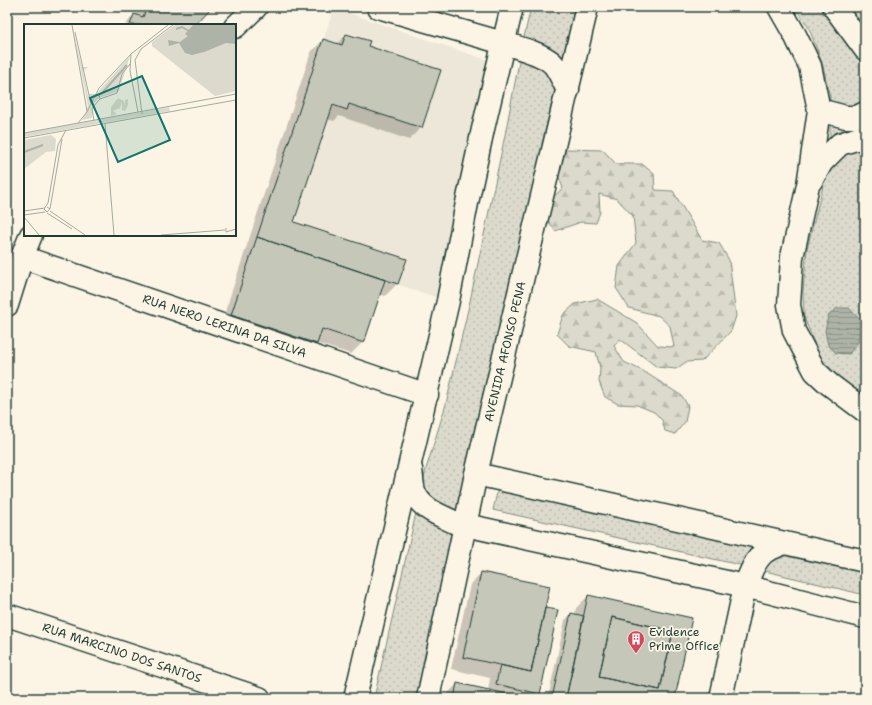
<svg xmlns="http://www.w3.org/2000/svg" width="872" height="705" font-family="'Shantell Sans',sans-serif">
<defs>
<pattern id="grass-dots" width="8" height="8" patternUnits="userSpaceOnUse"><rect width="8" height="8" fill="#dcdacc"/><path d="M2 2h.1M6 6h.1" fill="none" stroke="#bcbcb0" stroke-width="1.8" stroke-linecap="round"/></pattern>
<pattern id="forest-firs" width="22" height="20" patternUnits="userSpaceOnUse"><rect width="22" height="20" fill="#dcdacc"/><path d="M5 1l3.5 6h-7zM16 11l3.5 6h-7z" fill="#bcbcb0"/></pattern>
<pattern id="water-rules" width="6" height="5" patternUnits="userSpaceOnUse"><rect width="6" height="5" fill="#aeb3a7"/><path d="M0 2.5h6" fill="none" stroke="#8d9389"/></pattern>
</defs>
<rect width="100%" height="100%" fill="#fcf5e5"/>
<filter id="ink" filterUnits="userSpaceOnUse"><feTurbulence type="fractalNoise" baseFrequency=".025" numOctaves="2"/><feDisplacementMap in="SourceGraphic" scale="8" xChannelSelector="R" yChannelSelector="G"/><feConvolveMatrix kernelMatrix="1 2 1 2 8 2 1 2 1" color-interpolation-filters="sRGB"/></filter>
<g filter="url(#ink)">
<path fill="#ece7d8" d="M334,8L487,60L476,128L438,298L257,237Z"/>
<path fill="url(#grass-dots)" stroke="#7e8c80" d="M531,7H575L542,144L465,525L425,698H374L426,469L446,404L470,301L505,135L522,46Z
M795,7H821L865,62V401L840,384L821,361L804,317L803,291L807,249L823,186L830,135V97L823,66L809,28Z
M843,7H865V33Z
M498,488L865,571V595L740,565L493,510Z"/>
<path fill="url(#forest-firs)" stroke="#7e8c80" d="M566,149L603,150L616,164H642L654,174L655,190L673,191L702,240L719,243L729,260L736,316L731,331L702,361L686,362L676,369L657,367L620,339L614,346L624,362L643,371L682,396L688,406L685,422L675,434L665,431L662,420L654,412L637,405L618,404L605,397L599,382L600,368L596,352L569,346L557,334L563,315L575,304L597,299L637,323L658,346L674,347L670,326L659,316L629,308L616,288L619,266L636,243L633,216L617,199L599,194L600,212L596,223L581,222L555,231L547,219L548,202L563,188L558,175Z"/>
<path fill="url(#water-rules)" stroke="#758479" d="M837,308H849L860,320L859,341L849,354L836,353L828,345L825,331L828,316Z"/>
<path fill="#0003" d="M125,7H209L194,25H125L134,15L139,17L140,15L124,9Z
M346,35L367,47L421,127L409,140L339,116L334,121L327,119L293,222L397,284L385,296L379,294L363,342L351,354L316,343L304,355L220,327L311,52L323,40L337,44Z
M482,573L544,608L539,693L534,698H445V696L457,684L488,691L490,678L451,669L470,585Z
M588,596L674,698H548L565,620L571,614L575,615L576,608Z"/>
<path fill="#c5c7b9" stroke="#1f3d34" fill-rule="evenodd" d="M147,7H210L209,10L195,25H130L134,14L143,17Z
M346,34L370,41L368,46L441,70L422,128L349,104L347,110L333,105L294,222L407,259L398,284L257,237L323,39L342,45Z
M257,237L385,280L364,343L322,329L317,344L231,315Z
M481,572L550,586L531,672L463,657Z
M588,595L692,618L675,698H566ZM612,617L673,631L660,690L599,677Z
M545,608L558,610L540,694L496,684L500,665L531,672Z
M571,613L584,616L566,698H552Z
M612,617L673,631L660,690L599,677Z
M457,683L526,698H454Z"/>
<g fill="none" stroke-linecap="round" stroke-linejoin="round">
<g stroke="#1f3d34" stroke-width="25">
<g id="minor">
<path d="M378,7L503,43"/>
<path d="M235,27L256,7"/>
<path id="s1" d="M22,257L427,395"/>
<path d="M7,305L22,257L31,235"/>
<path id="s2" d="M7,615L259,698"/>
<path d="M721,698L745,586"/>
</g>
</g>
<g stroke="#1f3d34" stroke-width="25">
<g id="major">
<path d="M779,7L795,35L810,66L819,110L808,185L792,257L789,305L794,331L815,371L829,384L865,411"/>
<path d="M834,7L865,49"/>
<path d="M503,43C516,47 542,53 552,63C557,67 564,83 568,90"/>
<path d="M819,110L846,117H857L865,113"/>
<path d="M811,181L822,162L840,144L856,139L865,138"/>
<path d="M411,469C412,476 412,484 414,491C420,509 440,515 456,523L745,586L865,617"/>
<path d="M476,474L865,561"/>
<path d="M745,586C750,574 755,559 766,551C771,548 778,546 784,543"/>
<path d="M355,698L448,301L467,203L483,129L512,7"/>
<path id="s3" d="M428,698L476,474L587,7"/>
</g>
</g>
<use href="#minor" stroke="#fcf5e5" stroke-width="22"/>
<use href="#major" stroke="#fcf5e5" stroke-width="22"/>
</g>
</g>
<defs>
<g id="building-pin" transform="scale(0.9)"><path d="M0 17L-7.5 6A9.5 9.5 0 1 1 7.5 6Z" fill="#d1495b" stroke="#fcf5e5"/><path d="M-4-6H4V6H1V3H-1V6H-4ZM-2.5-4.3h1.7v1.8h-1.7ZM.8-4.3h1.7v1.8H.8ZM-2.5-1h1.7V.8h-1.7ZM.8-1h1.7V.8H.8Z" fill="#fff"/></g>
</defs>
<g fill-rule="evenodd">
<use href="#building-pin" x="636" y="639"/>
</g>
<g text-anchor="middle" dominant-baseline="central" stroke-width="3.5" stroke-linejoin="round" paint-order="stroke">
<g font-size="12" fill="#1f3d34" stroke="#fcf5e5">
<text stroke="none"><textPath href="#s1" startOffset="214">RUA NERO LERINA DA SILVA</textPath></text>
<text stroke="none"><textPath href="#s3" startOffset="355">AVENIDA AFONSO PENA</textPath></text>
<text stroke="none"><textPath href="#s2" startOffset="121">RUA MARCINO DOS SANTOS</textPath></text>
</g>
<g font-size="12" fill="#1f3d34" stroke="#fcf5e5" text-anchor="start">
<text x="649" y="632">Evidence<tspan x="649" dy="14">Prime Office</tspan></text>
</g>
</g>
<g transform="translate(24 24)">
<rect width="212" height="212" fill="#fcf5e5"/>
<path d="M48,1L58,43H64L59,47L64,72H70L68,94L58,96L64,82ZM106,32L95,67L75,74L68,81L73,69ZM145,83L146,87L0,113V109Z" fill="#dcdacc"/>
<path d="M94,74L100,77V82L101,76L104,75V81L101,87L98,86V78L96,84L89,87L93,90L87,92V83Z" fill="#dcdacc"/>
<path d="M151,1H212V67L191,72L128,22V18ZM27,111L32,115L31,127L22,128L0,145V116Z" fill="#dcdacc"/>
<path d="M169,1H212V20L202,19L180,28L168,31L161,29L155,19L145,22L144,16L156,18L164,12L161,10Z" fill="#aeb3a7"/>
<path fill="none" stroke="#aeb3a7" stroke-width="2" d="M152,5L158,3L165,7M78,69L103,41M0,128L19,121"/>
<path fill="none" stroke="#a4ab9e" stroke-width="1" d="M48,1L63,87M51,8L67,80M65,71H75L76,75M114,88L106,47L107,30L144,1M118,90L111,36L117,25L149,1M70,97L68,84L76,75L93,69L98,50L106,40M54,99L63,88L75,64L107,30M81,100L90,211M0,109L212,70M0,114L212,76M23,183L26,185L23,188L20,185L24,179L34,121L42,106M26,185L38,115M0,187L21,184M26,187L61,211M23,189L48,205M0,191L21,188M0,193L15,211M202,204V208L212,205M137,211L201,206"/>
<path fill="#0f766e" fill-opacity="0.15" stroke="#0f766e" stroke-width="2" d="M118,52L146,116L94,138L66,74Z"/>
<rect width="212" height="212" fill="none" stroke="#1f3d34" stroke-width="2"/>
</g>
<rect width="872" height="705" fill="none" stroke="#fcf5e5" stroke-width="24"/>
<rect x="12" y="12" width="848" height="681" fill="none" stroke="#1f3d34" stroke-width="1.5" filter="url(#ink)"/>
</svg>
